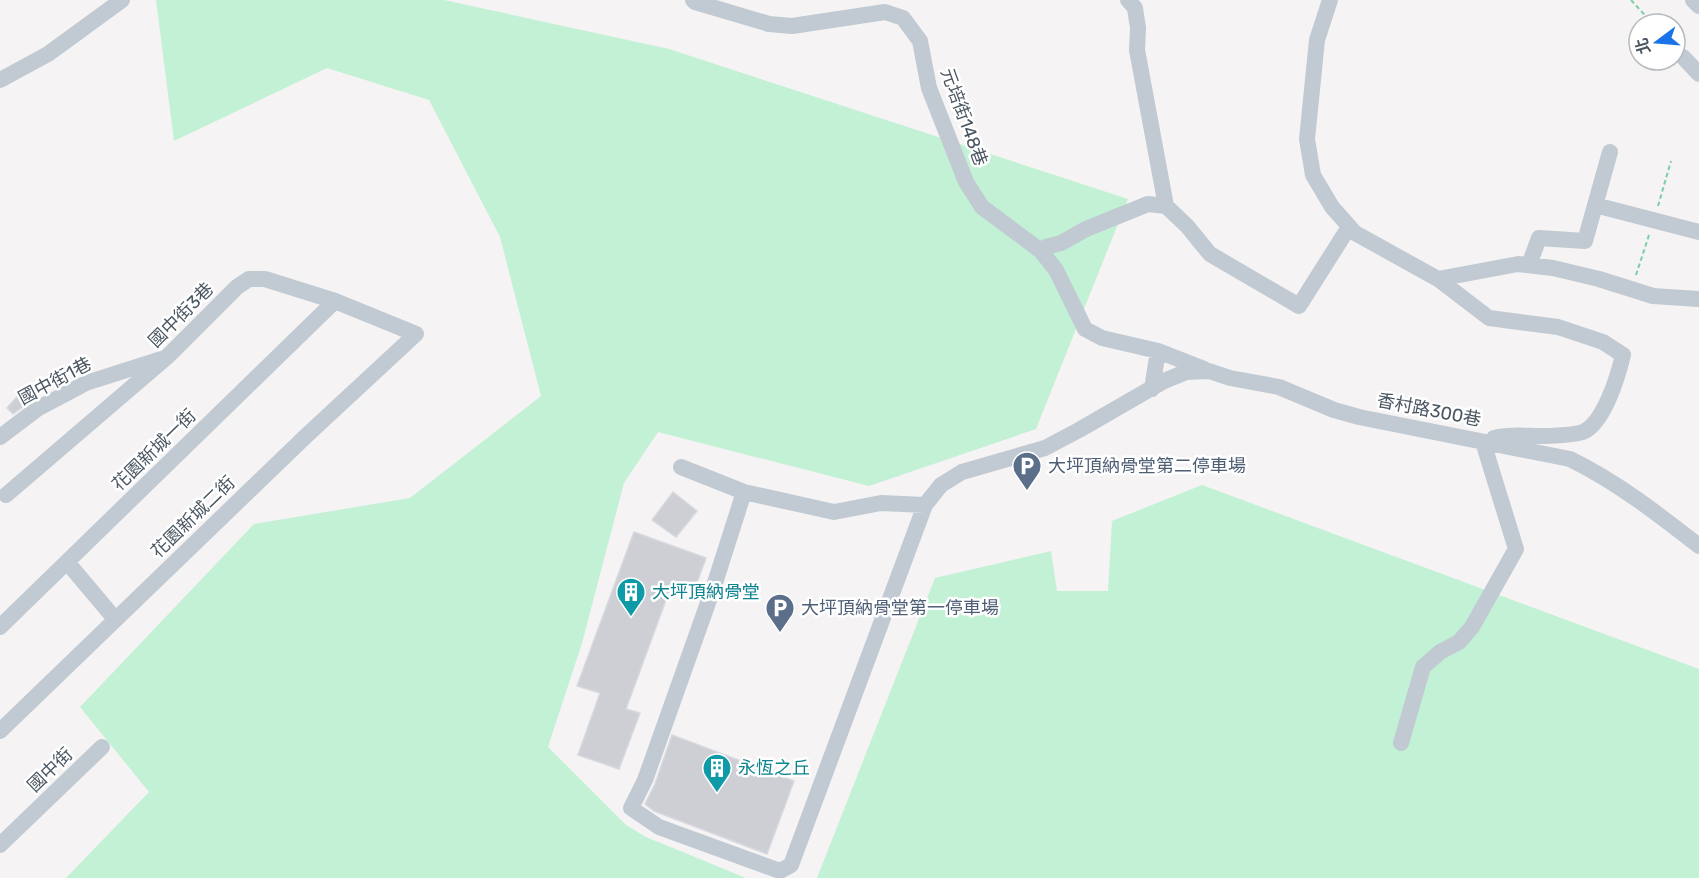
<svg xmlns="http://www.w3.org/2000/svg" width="1699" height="878" font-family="Rubik,'Noto Sans TC',sans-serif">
<rect width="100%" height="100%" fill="#f5f3f3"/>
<path fill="#c3f1d5" d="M156,0H444L669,49L1128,199L1036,429L869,486L658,432L624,483L582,643L548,747L626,825L646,837L746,878H66L149,792L80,707L254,524L410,498L541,396L500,237L429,100L327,68L174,141Z
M1202,485L1699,669V878H817L935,578L1051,551L1057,591H1108L1112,521Z"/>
<path fill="#cdcfd5" stroke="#d7d9de" stroke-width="1.5" d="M22,391L32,400L13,414L7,408Z
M673,492L697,511L676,537L652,520Z
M634,532L706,558L695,588L673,581L626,709L640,713L619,769L578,755L600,693L577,686Z
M672,735L794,781L767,854L654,811L645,804L655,784Z"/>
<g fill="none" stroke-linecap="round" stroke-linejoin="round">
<path stroke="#7ad0a6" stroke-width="2" stroke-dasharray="4.5 3" stroke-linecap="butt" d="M1631,0L1653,24
M1658,206L1671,161
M1636,275L1649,235"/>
<path stroke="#c1cad2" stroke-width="16" d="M693,0L695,2L769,24L792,26L885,12L903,18L920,41L929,88L966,182L982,207L1041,251L1056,270L1085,329L1102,338L1158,351L1204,369
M1128,0L1135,8L1138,28L1137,50L1166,206
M1330,0L1317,40L1307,139L1313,175L1332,207L1355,233L1438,279L1489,318L1558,327L1603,342L1623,355C1618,376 1604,423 1583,432C1574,435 1551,436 1541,436C1525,436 1509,434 1494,438
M1693,0L1699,6
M1683,57L1699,74
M0,80L48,54L122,0
M1595,205L1699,232
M1041,251L1046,247L1061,243L1086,229L1148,204L1166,206L1187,226L1210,254L1299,306L1349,227
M1529,265L1539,238L1585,241L1610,152
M1438,279L1518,264L1553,268L1599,279L1653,296L1699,299
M1152,389L1158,351
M0,437L37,409L86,383L161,359
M681,467L744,492L834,512L881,503L925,505
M744,492L714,586L645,780L631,808L659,827L780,871L791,865L925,505L941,485L962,472L1045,448L1079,430L1164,381L1186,372L1209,371L1230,378L1279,387L1334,410L1359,417L1570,459C1617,482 1658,514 1699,546
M67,562L115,619
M0,627L335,301
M0,731L306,436L416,334L335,301L265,279H249L237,287L167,357L6,495
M1401,743L1423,667L1440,652L1459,642L1472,627L1516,549L1483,442
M0,845L102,747"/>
</g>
<defs>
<g id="parking-pin" transform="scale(1.5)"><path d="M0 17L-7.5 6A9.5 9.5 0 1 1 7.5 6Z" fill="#5c6f8a" stroke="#fff"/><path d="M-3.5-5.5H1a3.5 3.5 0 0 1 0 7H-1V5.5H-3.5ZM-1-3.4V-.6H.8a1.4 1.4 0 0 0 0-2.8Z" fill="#fff"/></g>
<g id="building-pin" transform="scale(1.5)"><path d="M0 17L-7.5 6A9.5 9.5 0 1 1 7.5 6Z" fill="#0f9aa8" stroke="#fff"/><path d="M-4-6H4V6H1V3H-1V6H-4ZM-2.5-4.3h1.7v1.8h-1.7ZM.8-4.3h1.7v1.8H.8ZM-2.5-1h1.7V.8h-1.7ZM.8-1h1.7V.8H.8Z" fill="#fff"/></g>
</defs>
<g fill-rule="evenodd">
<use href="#parking-pin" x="1027" y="466"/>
<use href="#building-pin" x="631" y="592"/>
<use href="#parking-pin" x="780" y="608"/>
<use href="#building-pin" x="717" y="768"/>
</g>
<g text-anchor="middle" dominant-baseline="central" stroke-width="5" stroke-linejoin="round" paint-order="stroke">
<g font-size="18" fill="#4a5661" stroke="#fff">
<text transform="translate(964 117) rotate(70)">元培街148巷</text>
<text transform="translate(181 315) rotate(-45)">國中街3巷</text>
<text transform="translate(55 381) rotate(-28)">國中街1巷</text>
<text transform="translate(1429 410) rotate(11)">香村路300巷</text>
<text transform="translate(154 450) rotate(-44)">花園新城一街</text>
<text transform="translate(193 517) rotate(-44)">花園新城二街</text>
<text transform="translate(50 770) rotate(-44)">國中街</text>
</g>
<g font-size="18" fill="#4e5e75" stroke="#fff" text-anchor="start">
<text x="1048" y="466">大坪頂納骨堂第二停車場</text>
<text x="801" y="608">大坪頂納骨堂第一停車場</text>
</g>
<g font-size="18" fill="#0d838f" stroke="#fff" text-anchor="start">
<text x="652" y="592">大坪頂納骨堂</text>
<text x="738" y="768">永恆之丘</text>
</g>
</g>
<g transform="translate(1657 42) rotate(254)"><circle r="28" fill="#ffffff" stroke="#b7bbc0" stroke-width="1.5"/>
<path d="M0-4.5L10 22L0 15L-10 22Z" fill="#1a73e8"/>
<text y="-9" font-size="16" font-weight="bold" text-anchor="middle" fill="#4a5661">北</text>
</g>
</svg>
